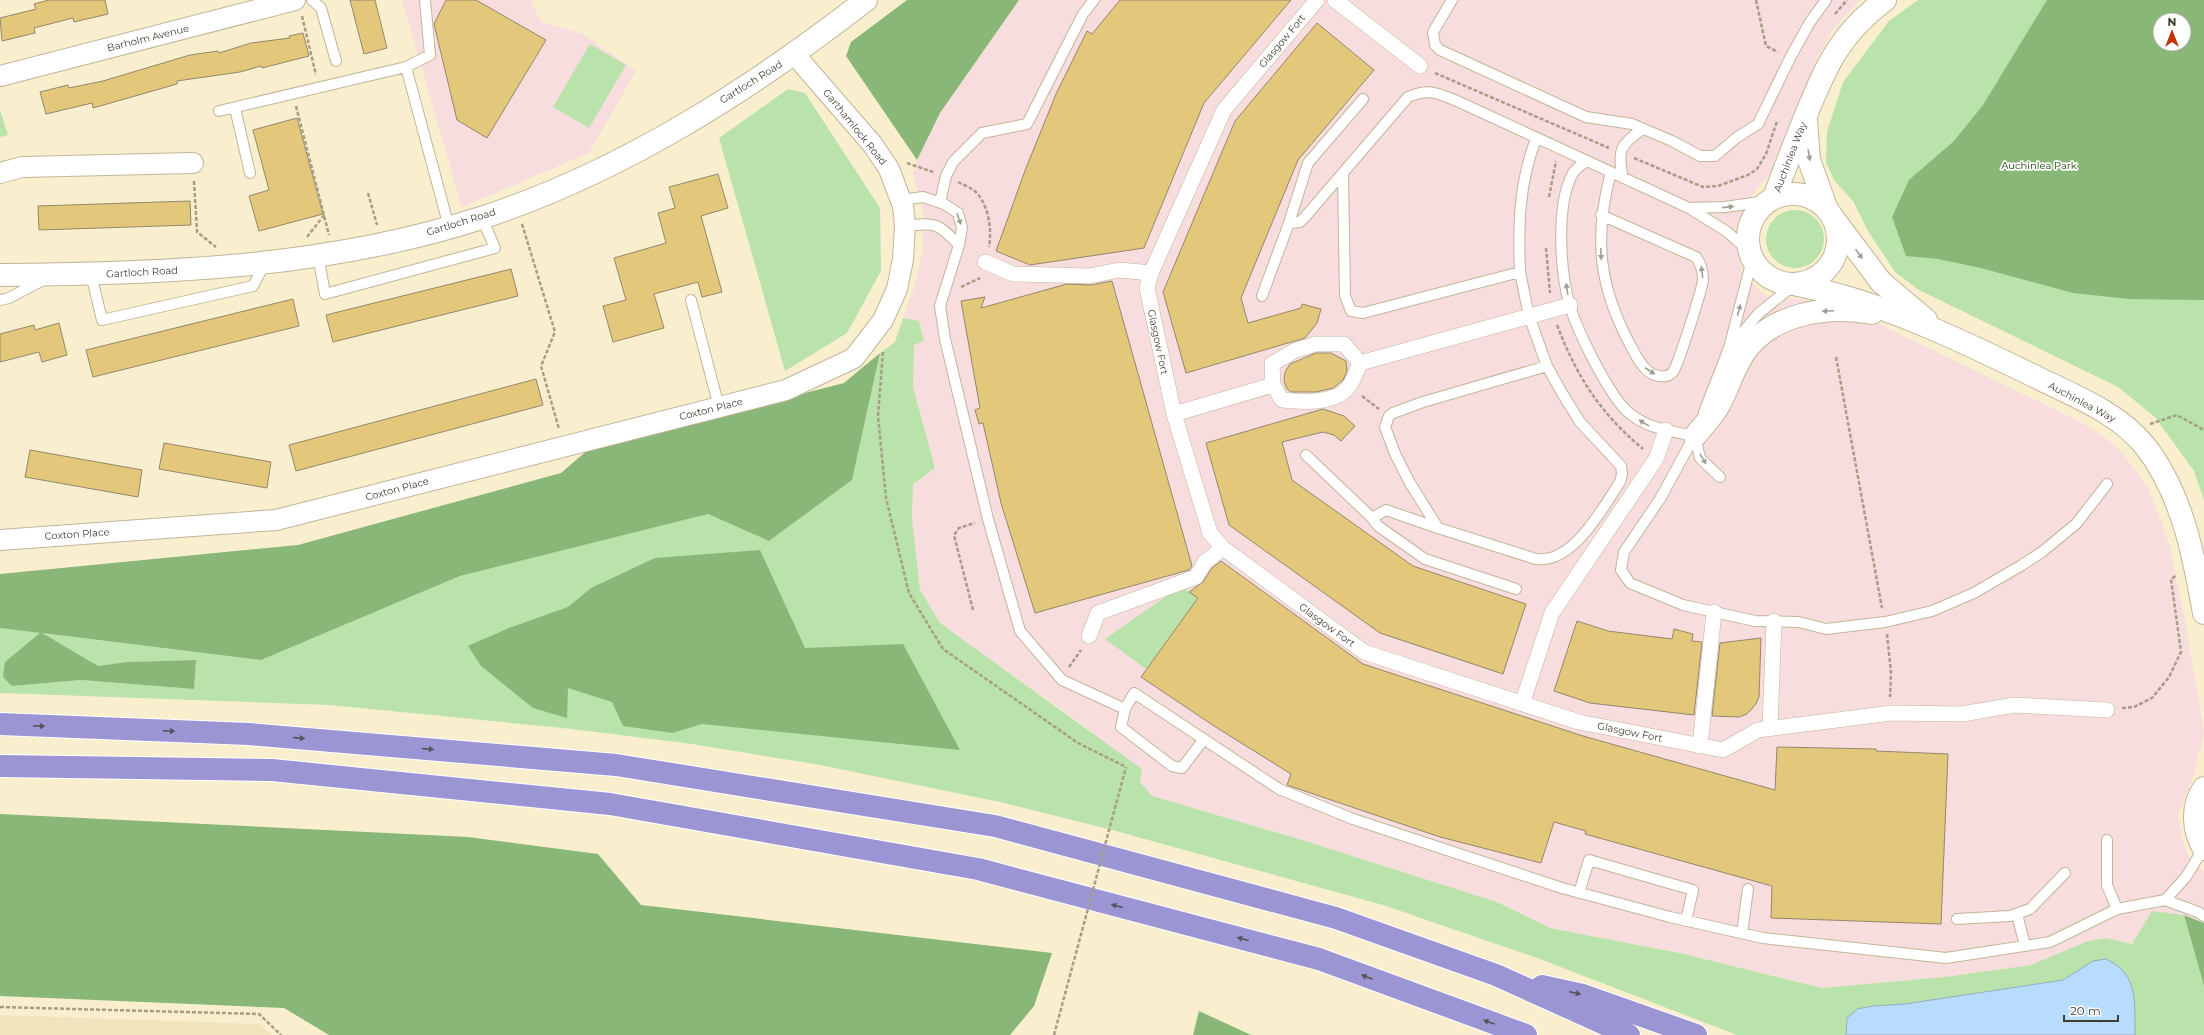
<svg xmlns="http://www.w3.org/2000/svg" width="2204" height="1035" font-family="Montserrat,sans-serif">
<rect width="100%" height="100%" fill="#f9eece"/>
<path fill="#f8ddde" d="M402,0H531L540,21L583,34L636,71L589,153L462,207Z
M1019,0H1860L1833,29L1822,49L1806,85L1777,165L1757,189L1745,206L1738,229L1742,274L1767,297L1834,302L2082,423L2104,437L2121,451L2149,489L2169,544L2185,621L2204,732L2194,774L2178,814L2183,842L2187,853L2204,872V923L2184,915L2132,944L2106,938L2088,941L2031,965L1945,977L1823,988L1684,954L1550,928L1497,902L1302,840L1152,796L1090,730L939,623L920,590L912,519L913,484L935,468L913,387L914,345L924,341L919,321L903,318L914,288L923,249V213L913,174L917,160L940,113Z"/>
<path fill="#f1e4bd" d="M0,1015L259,1024L272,1035H0Z"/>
<path fill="#b9e3aa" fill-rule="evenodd" d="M1918,0H2204V500L2194,471L2155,417L2118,387L1919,290L1895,272L1868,231L1853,201L1834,180L1826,162L1827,132L1843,82L1889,21ZM2160,20H2184V44H2160Z
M590,44L626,65L589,128L553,107Z
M788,89L805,93L880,208L881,271L847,333L785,371L719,138Z
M0,110L8,135L0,137Z
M1766 239a29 29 0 1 1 58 0a29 29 0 1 1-58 0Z
M903,318L919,321L924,341L914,345L913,387L935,468L913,484L912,519L920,590L940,623L1142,769L1140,782L1152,796L1302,840L1497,902L1550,928L1684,954L1822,988L1945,977L2031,965L2088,941L2106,938L2132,944L2152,911L2184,915L2204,986V1035H1737L1540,959L1383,905L1116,831L1000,802L820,765L692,744L572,729L330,705L0,693V628L261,660L460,576L708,514L769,541L852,480L880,353L895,342ZM196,660L194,689L81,680L12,686L98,666L127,662Z
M1181,586L1198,598L1146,669L1105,639Z"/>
<path fill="#88b778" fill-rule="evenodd" d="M907,0H1019L940,113L917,160L846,56L851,42Z
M2047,0H2204V300L2129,299L2073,293L1981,268L1938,259L1906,256L1892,217L1909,180L1954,141L1983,105ZM2160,20H2184V44H2160Z
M880,353L852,480L769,541L708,514L460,576L261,660L42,633L98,666L127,662L196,660L194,689L81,680L12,686L3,677L5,662L40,633L0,628V574L298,545L561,473L590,448L844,383Z
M760,550L805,648L903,644L960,750L702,724L672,733L623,726L612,702L568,688L567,718L533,708L481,666L468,646L509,628L568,607L591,588L655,558Z
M0,814L468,837L598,854L641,905L1052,953L1034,1006L1010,1035H329L284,1008L0,996Z
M2184,915L2204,923V986Z
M1199,1011L1251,1035H1193Z"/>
<path fill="#b8dcfe" stroke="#94acc0" d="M2106,959C2140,975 2134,1003 2135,1035H1846L1847,1018L1857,1009L1873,1006L1905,1004L2063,980L2093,961Z"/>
<path fill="#e3c87b" stroke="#92886b" d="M49,0H105L108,14L74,22L73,18L34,28L35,33L2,41L0,18L36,9L34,4Z
M350,0H375L387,48L364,54Z
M446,0H476L546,40L487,138L457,120L434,24Z
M1120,0H1291L1204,103L1144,248L1030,265L996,251L1026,168L1056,94L1087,31L1092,34Z
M1317,23L1374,70L1298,160L1241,298L1248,323L1301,308L1302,304L1321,309L1317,323L1305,338L1186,373L1163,292L1235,121Z
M303,33L309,56L262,68L261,66L240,72L177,81V84L93,108L92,103L46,114L40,92L68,85L69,88L103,81L190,55L218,51L219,53L251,43L290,38L289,36Z
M297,118L323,214L259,231L249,196L269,190L253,130Z
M718,174L728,208L701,216L722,292L702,297L698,282L654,294L664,328L613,342L603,306L626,300L614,258L666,243L658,213L675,208L669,187Z
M190,201L191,225L39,230L38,206Z
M511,269L518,296L333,342L326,315Z
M1112,281L1192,566L1189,570L1035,613L1001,503L983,423L979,424L975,410L980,408L961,301L985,297L981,308L1067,284L1091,285Z
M293,299L299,326L93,377L86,350Z
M59,323L67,355L42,362L39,352L0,362V334L34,325L35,330Z
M1316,353H1331L1346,361L1347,371L1343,380L1333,388L1317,392H1291L1287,389L1284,381L1285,372L1290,364Z
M536,379L543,405L296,471L289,445Z
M1323,409L1344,416L1355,426L1341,441L1334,435L1323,432L1282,442L1292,480L1413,566L1526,604L1503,674L1380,633L1229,525L1206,443Z
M164,443L271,462L267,488L159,469Z
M30,450L142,470L138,497L25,477Z
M1221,561L1363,664L1583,736L1775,790L1777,747L1876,749V751L1948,754L1941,924L1771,918L1772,886L1585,834L1586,831L1554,822L1541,863L1440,837L1287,785L1291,774L1214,726L1141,677L1198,598L1189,592L1203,582L1212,568Z
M1577,621L1608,631L1672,639L1674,629L1693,634L1692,641L1702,642L1694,715L1590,703L1554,691Z
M1761,638L1759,697L1756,704L1747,714L1739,717L1712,716L1720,643Z"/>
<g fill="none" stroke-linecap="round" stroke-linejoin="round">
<g stroke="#c1b698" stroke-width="12">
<path id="service" d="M312,0L321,8L336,61
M1452,0L1433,32L1435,45L1440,50L1586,117L1632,124L1672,141L1700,156H1715L1736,138L1758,124L1790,58L1810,22L1826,0
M406,67L430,55L425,0
M235,108L250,173
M219,111L406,67L449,227
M1585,162C1580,166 1575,169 1572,175C1556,205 1560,273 1570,306C1578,332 1608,394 1628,412C1647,429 1671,431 1695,436
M1343,175L1345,296L1351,311L1363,313L1520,272C1518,225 1519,183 1536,139
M1623,178C1617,151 1620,144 1643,129
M901,200L923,197L944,204L958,213L962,228L959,245C937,223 936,222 905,226
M940,202L946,176L953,162L982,133L1027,124L1083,14L1094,0
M1689,208L1725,207L1767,201
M1601,215L1696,257C1701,264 1703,271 1703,280C1702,290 1678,365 1673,372C1671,374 1668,376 1666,376C1649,379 1639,362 1633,350C1599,289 1593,239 1611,172
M1289,223L1308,163L1363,99
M959,245L940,306L945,339L988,519L1020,631L1062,680L1125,709L1134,693L1279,789L1353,819L1562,888L1670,917L1763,938L1946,958L2050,942L2117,909L2165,900L2186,877L2203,849
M318,255L325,294L495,248L482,218
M1520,272L1529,316L1547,366
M91,274L102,320L253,286L265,263
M1262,296L1289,223L1300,222L1305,217L1408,97C1429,88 1437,93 1457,101L1689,208L1726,231L1749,251
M0,300L9,298L45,279
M691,300L719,407
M1731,346L1759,313L1794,285
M1547,366L1562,393L1580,422L1621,466L1622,474L1620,482C1602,509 1573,564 1536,559L1438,528L1410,483L1396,456L1385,427L1389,416L1393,413L1423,402Z
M1704,412L1729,348L1752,260
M1696,433L1660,499L1624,552L1621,570L1630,583L1683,605L1755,621L1799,622L1826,629L1885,622L1932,611L1974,593L2022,565L2042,552L2076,524L2107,484
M1695,436L1700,458L1720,477
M1306,455L1372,518L1386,510L1438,528
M1372,518L1378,526L1425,559L1516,589
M1125,709L1121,727L1172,766L1182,768L1204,739
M2107,840V885L2117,909
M1579,893L1589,860L1693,890L1686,921
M2165,900L2198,912L2204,916
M2017,914L2025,946
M1957,919L2010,916L2030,909L2065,873
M1742,933L1748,889"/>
</g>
<g stroke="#c1b698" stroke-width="16">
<path id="pedestrian" d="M1317,0L1224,110L1151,273L1147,288L1174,414L1210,533L1223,548L1364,652L1579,722L1723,750L1758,730L1892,713L1962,714L2014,705L2107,710
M1335,0L1420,66
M985,262L1013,274L1089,276L1119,270L1151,273
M1273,385L1282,400C1301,402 1337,405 1350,385C1354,379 1357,370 1360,363
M1174,414L1273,385L1272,364L1294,351L1315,344H1344L1360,363L1570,305
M1089,636L1098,613L1196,577L1205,562L1223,548
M1522,704L1552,613L1656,459L1666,430
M1770,728L1774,621
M1700,746L1714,612"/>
</g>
<g stroke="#c1b698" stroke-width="22">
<path id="minor" d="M0,76L295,0
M0,173L22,167L193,163
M0,540L276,520L786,390L854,358L883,320L897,289L903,259L905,226L903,206L889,169L873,145L795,55"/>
</g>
<g stroke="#c1b698" stroke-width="24">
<path id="tertiary" d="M1806,120L1809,160L1826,207
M1748 239a45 45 0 1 1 90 0a45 45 0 1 1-90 0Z
M1774,198C1784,170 1795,142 1806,115C1827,64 1840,34 1885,0
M1836,222L1881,282L1926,320
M1798,285C1882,302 1958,339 2034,376C2072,395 2118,412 2145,446C2182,493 2194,556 2204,613
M1695,436C1703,426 1713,416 1719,405C1728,388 1734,368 1744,353C1771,313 1828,305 1872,313
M2204,788C2191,806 2193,831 2204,849"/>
</g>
<g stroke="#c1b698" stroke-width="24">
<path id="secondary" d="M0,275C161,274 327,268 481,218C622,172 750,90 866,0"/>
</g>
<g stroke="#fff" stroke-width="24">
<path id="motorway" d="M0,724L249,734L616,765L995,826L1336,918L1496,975L1629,1035
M0,766L272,770L610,804L978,869L1319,959L1526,1035
M1542,986L1583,995L1696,1035"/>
</g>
<path stroke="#a69e87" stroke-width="2.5" stroke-dasharray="4 2" stroke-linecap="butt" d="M1756,0L1766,46L1778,52
M1835,14L1847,0
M302,16L316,75
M1435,73L1609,148
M296,106L329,235
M1634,158L1703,187L1718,186L1748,175L1757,169L1766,154L1777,121
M907,163L933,172
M194,181L197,232L216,247
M958,182C964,185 972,188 977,193C989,208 992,228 989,247
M368,193L377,225
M1549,197L1556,161
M522,224L555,332L541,366L559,429
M307,237L325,214
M1546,248L1550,293
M961,287L980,278
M1557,325C1577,377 1600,413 1643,449
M883,352L878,416L886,498L909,593L943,649L1078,743L1126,767
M1836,357L1882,608
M1362,396L1379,409
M2150,424L2177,415L2204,430
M973,610L954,535L959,528L975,523
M1887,634L1891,672L1890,697
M1069,667L1081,650
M2122,708L2134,707L2152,698L2169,677L2181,652L2171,579L2177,575
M0,1007L259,1014L281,1035"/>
<use href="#service" stroke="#fff" stroke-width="10"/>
<use href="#pedestrian" stroke="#fff" stroke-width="15"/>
<use href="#minor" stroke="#fff" stroke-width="20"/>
<use href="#tertiary" stroke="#fff" stroke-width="22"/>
<use href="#secondary" stroke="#fff" stroke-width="22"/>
<use href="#motorway" stroke="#9b95d3" stroke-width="22"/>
<path stroke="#a69e87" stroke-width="2.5" stroke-dasharray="4 2" stroke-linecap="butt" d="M1054,1035L1126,767"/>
</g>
<defs><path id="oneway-solid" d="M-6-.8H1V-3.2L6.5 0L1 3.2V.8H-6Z"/></defs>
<g fill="#a09e98">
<use href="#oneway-solid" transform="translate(1809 155) rotate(81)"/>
<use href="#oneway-solid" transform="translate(1728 207) rotate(-6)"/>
<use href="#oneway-solid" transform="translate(959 219) rotate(70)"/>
<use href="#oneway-solid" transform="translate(1601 254) rotate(88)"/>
<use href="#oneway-solid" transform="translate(1859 254) rotate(54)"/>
<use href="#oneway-solid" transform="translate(1702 272) rotate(-97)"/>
<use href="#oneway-solid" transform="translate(1567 289) rotate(-99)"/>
<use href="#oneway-solid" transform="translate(1739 310) rotate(-75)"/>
<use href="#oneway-solid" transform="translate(1828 311) rotate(177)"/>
<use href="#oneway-solid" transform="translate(1650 371) rotate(33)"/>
<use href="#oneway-solid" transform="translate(1644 423) rotate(-148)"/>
<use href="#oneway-solid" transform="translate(1703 459) rotate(58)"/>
</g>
<g fill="#585259">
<use href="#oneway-solid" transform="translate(39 726) rotate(2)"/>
<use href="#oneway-solid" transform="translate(169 731) rotate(2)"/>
<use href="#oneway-solid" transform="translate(299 738) rotate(5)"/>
<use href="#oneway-solid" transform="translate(428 749) rotate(5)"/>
<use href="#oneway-solid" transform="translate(1117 906) rotate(-165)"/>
<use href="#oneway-solid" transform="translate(1243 939) rotate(-165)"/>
<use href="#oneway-solid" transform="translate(1367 977) rotate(-160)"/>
<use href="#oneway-solid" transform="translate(1575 993) rotate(13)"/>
<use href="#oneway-solid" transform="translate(1489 1022) rotate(-160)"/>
</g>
<g text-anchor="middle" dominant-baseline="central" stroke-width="3.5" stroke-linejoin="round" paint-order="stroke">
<g font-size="10" fill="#413c30" stroke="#fff">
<text transform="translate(148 38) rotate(-14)">Barholm Avenue</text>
<text transform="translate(1282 41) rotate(-50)">Glasgow Fort</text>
<text transform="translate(751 82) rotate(-32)">Gartloch Road</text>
<text transform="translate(855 127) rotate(51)">Garthamlock Road</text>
<text transform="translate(1790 157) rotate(-69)">Auchinlea Way</text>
<text transform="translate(461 222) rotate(-17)">Gartloch Road</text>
<text transform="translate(142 272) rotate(-3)">Gartloch Road</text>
<text transform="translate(1158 342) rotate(78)">Glasgow Fort</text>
<text transform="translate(2082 402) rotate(28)">Auchinlea Way</text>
<text transform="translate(711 409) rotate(-14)">Coxton Place</text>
<text transform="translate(397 489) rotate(-15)">Coxton Place</text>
<text transform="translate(77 534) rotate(-4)">Coxton Place</text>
<text transform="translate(1327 625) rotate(36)">Glasgow Fort</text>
<text transform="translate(1630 732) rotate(11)">Glasgow Fort</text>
</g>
<g font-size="10" fill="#174300" stroke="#fff">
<text x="2039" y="165">Auchinlea Park</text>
</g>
</g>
<g transform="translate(2172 32)"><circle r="19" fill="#ffffff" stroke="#b3b1ac"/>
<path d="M0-3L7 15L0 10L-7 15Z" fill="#bf3703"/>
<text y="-6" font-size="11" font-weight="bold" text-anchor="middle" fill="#413c30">N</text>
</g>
<path d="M2064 1015v6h54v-6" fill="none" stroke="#413c30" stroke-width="2"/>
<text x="2070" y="1015" font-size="12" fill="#413c30" stroke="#ffffff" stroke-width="3" paint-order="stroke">20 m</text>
</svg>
